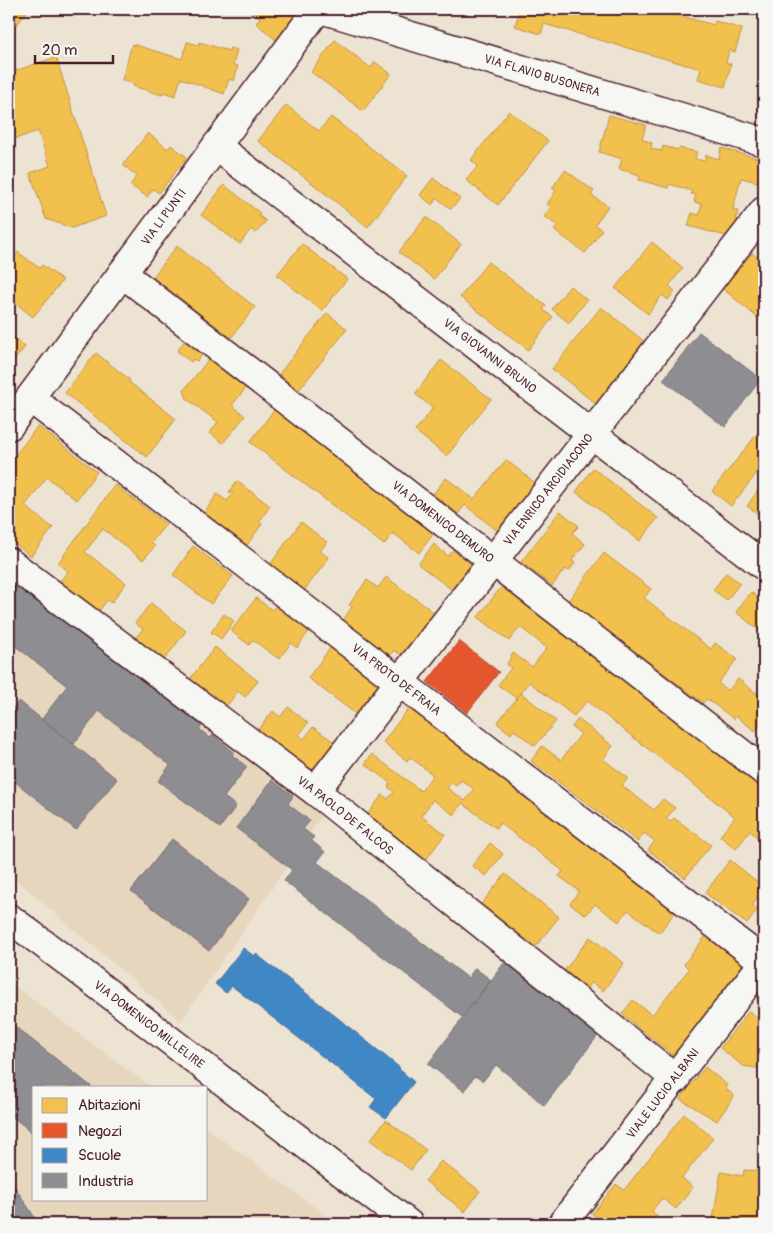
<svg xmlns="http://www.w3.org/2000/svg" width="773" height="1233" font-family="Pangolin,sans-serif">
<rect width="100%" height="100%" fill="#ede3d3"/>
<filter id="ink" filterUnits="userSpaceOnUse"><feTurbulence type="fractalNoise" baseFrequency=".02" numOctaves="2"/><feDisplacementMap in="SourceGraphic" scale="10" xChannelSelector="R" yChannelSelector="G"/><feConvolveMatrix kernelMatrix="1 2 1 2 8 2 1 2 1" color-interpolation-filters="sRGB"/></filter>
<g filter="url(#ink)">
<path fill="#e6d6bd" d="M9,577L325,811L181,1021L9,874Z
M9,982L151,1087H34V1199H206V1128L338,1224H9Z"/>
<path fill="#f2c14e" stroke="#c09044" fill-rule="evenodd" d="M9,9L28,10L12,31L9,29Z
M249,9H287L298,17L278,42L256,23L260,18Z
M452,9H470L469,13Z
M520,9H655L714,25L715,21L742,29L735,52L729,50L726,63L731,64L725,87L698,79L701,69L544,24L541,34L515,26Z
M335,40L371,68L375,62L391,74L363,111L311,72Z
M187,42L199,45V42L229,51L230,48L237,50L233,65L238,66L234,81L229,79L224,94L181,78L175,96L163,92L162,95L133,86L134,84L122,80L132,44L182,59Z
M56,57L106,216L72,228L46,219L30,173L50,166L38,131L9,141V73Z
M286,105L319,131L331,117L407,176L368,227L258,141Z
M509,111L548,141L498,205L466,180L478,166L471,160Z
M609,115L646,125L642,139L652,143L651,149L662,151L663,146L678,150L679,148L697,152L695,159L705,161L706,155L719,159L721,148L764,160L758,182L741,178L733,209L738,211L736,219L738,220L734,238L688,226L692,213L699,215L702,204L694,202L696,195L691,194L692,191L669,184L668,188L639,180L640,175L619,169L622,159L599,152Z
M148,133L168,149L171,145L187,157L159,193L153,189L147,197L130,185L137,176L123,165Z
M565,170L594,191L591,195L608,206L595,225L602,230L585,253L554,230L557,225L544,217L551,207L547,204L556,191L552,188Z
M433,178L460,199L451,209L437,198L432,205L420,195Z
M224,185L260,213L258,215L266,221L256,233L251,229L240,244L201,215Z
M426,217L461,244L434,279L399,252Z
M652,242L683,268L669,286L675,291L668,300L662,295L648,314L615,288Z
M302,244L347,279L322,311L277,275Z
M177,246L255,307L231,338L153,277Z
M18,252L39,268L42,265L63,280L33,317L9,298V264Z
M752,253L764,263V323L722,288Z
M488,262L546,306L543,310L553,317L528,350L460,297Z
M570,286L587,300L569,323L552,309Z
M601,307L650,346L601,408L552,369Z
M327,313L347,329L299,390L279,374Z
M9,333L25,347L9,367Z
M185,340L203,354L197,361L193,359L191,362L177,351Z
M96,353L130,380L129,382L176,419L147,457L65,393Z
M209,359L246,388L232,405L245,416L223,443L210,433L218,422L187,399L184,390Z
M441,360L491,399L447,456L415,431L433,408L415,394Z
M274,410L434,533L419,553L393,533L384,545L250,442Z
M764,425V464L731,506L712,491Z
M38,426L97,472L76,500L47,477L25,506L53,528L31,556L9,539V463Z
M506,460L539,486L500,533L465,505L458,514L433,494L446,478L474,499Z
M593,468L658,518L640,541L576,492Z
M237,481L270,506L259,522L262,524L247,545L204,513L217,494L227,501L233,494L229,492Z
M764,482V518L747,506Z
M115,485L166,524L151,543L155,546L143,560L103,529L85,552L126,583L111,603L107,600L97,614L58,584L68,571L58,563Z
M560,511L579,526L572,533L585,544L572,560L575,563L569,571L565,569L552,586L521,562Z
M301,522L327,542L320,551L329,558L303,592L269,566Z
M434,544L448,556L453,550L476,568L456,593L418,564Z
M193,546L233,576L211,604L173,575Z
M604,553L651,589L644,598L711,649L715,643L737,659L718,683L728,691L738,679L764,699V719L755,731L736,716L734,719L707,699L703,703L568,601Z
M726,573L740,583L727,600L713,590Z
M386,577L439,616L407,659L394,650L390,656L343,620L352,607L349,605L367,580L378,588Z
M502,586L764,790V843L750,831L736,849L720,836L735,817L587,701L574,716L529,682L516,698L498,685L511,668L507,664L513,653L532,667L547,648L520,627L509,641L478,617Z
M751,592L764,603V634L736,612Z
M256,598L272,610L276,605L309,631L297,648L291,643L279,659L253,640L249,645L231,631Z
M151,603L186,631L161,664L132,642L143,629L135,623Z
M224,614L234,621L221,639L211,632Z
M215,647L258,681L245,697L238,691L222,712L186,684Z
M331,647L384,688L361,718L308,678Z
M521,693L556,721L535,746L514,730L511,734L497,723Z
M288,707L308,723L299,735L304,739L313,727L334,742L326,753L332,758L315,782L254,735L273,711L280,717Z
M409,708L676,911L659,933L628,910L619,922L595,904L586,915L570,904L579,891L559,876L563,871L500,823L496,828L462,803L454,815L433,800L421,816L445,834L422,865L363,820L382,795L388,799L394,792L388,787L390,783L365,764L372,754L421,791L433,775L410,757L407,761L383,742ZM461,780L474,789L465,801L447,788L451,783L456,786Z
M578,719L613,746L603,759L628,778L622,786L654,810L663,799L675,808L666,819L670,822L674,818L711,845L685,878L648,850L655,841L644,833L638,842L531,761L542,746L561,760L581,734L572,727Z
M490,843L503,854L486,876L472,866Z
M730,860L764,887V889L752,905L758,909L747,924L705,893Z
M505,874L559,917L533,950L479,907Z
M708,933L746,963L674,1056L622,1014L633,1000L652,1015L689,969L684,964Z
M590,937L624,963L603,991L591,982L587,988L564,971Z
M749,1011L764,1023V1067L762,1069L743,1066L720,1048Z
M705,1067L727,1085L725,1088L734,1096L717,1121L680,1099Z
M684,1114L713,1138L682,1178L693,1187L676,1209L662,1198L652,1211L657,1216L651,1224H602L604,1223L592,1214L616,1184L624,1190Z
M386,1120L426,1150L411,1170L370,1140Z
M764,1156V1224H738L713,1219L721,1172L743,1176L744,1170L762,1171Z
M441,1161L480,1191L465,1212L425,1181Z"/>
<path fill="#e4572e" stroke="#b6462d" d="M459,641L499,672L467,713L427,682Z"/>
<path fill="#3f88c5" stroke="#426897" d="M243,948L254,956L256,954L329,1011L400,1068L399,1069L414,1082L386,1118L370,1107L376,1099L336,1067L232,986L226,993L215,984Z"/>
<path fill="#8d8d92" stroke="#796c73" d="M699,332L761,379L725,427L663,380Z
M9,581L17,587L18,585L202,726L199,729L210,738L213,735L234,752L232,755L247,767L224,797L236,806L220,828L158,781L170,765L99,711L74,744L42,719L67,686L9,641Z
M19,701L117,779L76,830L9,777V704L13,708Z
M272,780L293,796L288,804L310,821L303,829L314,837L311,840L325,852L317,862L468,978L475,968L491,980L462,1017L284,881L292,870L236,828Z
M172,839L249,899L209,951L131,891Z
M507,959L602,1030L544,1106L527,1090L496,1065L483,1081L475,1076L464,1091L428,1064Z
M9,1022L92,1087H34V1134L9,1114Z
M9,1178L39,1224H9Z"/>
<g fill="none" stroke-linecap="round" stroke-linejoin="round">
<g stroke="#4a1f2b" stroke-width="31">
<g id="street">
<path id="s1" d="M321,9L764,142"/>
<path id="s2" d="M216,146L764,566"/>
<path id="s3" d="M122,273L764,771"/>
<path id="s4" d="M30,398L764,962"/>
<path id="s5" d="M9,562L315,791L676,1079"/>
<path id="s6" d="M315,791L764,211"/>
<path id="s7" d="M562,1224L764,962"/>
</g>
</g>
<g stroke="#4a1f2b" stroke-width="31">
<g id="secondary">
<path id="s8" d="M9,426L318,9"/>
<path id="s9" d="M9,918L77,969L409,1224"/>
</g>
</g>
<use href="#street" stroke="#f6f6f2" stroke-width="28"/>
<use href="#secondary" stroke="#f6f6f2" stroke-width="28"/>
</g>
</g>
<g text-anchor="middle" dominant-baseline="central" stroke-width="5" stroke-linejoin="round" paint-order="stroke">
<g font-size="12" fill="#4a1f2b" stroke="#f6f6f2">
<text stroke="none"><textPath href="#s1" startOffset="231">VIA FLAVIO BUSONERA</textPath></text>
<text stroke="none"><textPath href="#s8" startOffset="260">VIA LI PUNTI</textPath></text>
<text stroke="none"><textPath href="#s2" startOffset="345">VIA GIOVANNI BRUNO</textPath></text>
<text stroke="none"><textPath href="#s6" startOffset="381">VIA ENRICO ARCIDIACONO</textPath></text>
<text stroke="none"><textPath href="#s3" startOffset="406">VIA DOMENICO DEMURO</textPath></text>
<text stroke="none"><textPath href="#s4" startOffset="462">VIA PROTO DE FRAIA</textPath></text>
<text stroke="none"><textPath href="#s5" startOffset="421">VIA PAOLO DE FALCOS</textPath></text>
<text stroke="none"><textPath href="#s9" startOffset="176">VIA DOMENICO MILLELIRE</textPath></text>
<text stroke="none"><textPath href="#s7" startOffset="165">VIALE LUCIO ALBANI</textPath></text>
</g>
</g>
<rect width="773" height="1233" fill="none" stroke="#f6f6f2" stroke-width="30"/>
<rect x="15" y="15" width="743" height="1203" fill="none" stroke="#4a1f2b" stroke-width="2" filter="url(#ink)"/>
<rect x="32" y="1086" width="175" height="115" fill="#f6f6f2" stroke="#b1a0a2"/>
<rect x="42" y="1098" width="25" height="15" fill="#f2c14e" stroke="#b1a0a2"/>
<text x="78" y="1110" font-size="15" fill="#4a1f2b">Abitazioni</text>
<rect x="42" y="1123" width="25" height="15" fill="#e4572e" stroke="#b1a0a2"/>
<text x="78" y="1136" font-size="15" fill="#4a1f2b">Negozi</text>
<rect x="42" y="1148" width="25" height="15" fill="#3f88c5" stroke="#b1a0a2"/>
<text x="78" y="1160" font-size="15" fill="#4a1f2b">Scuole</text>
<rect x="42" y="1173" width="25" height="15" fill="#8d8d92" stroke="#b1a0a2"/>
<text x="78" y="1186" font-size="15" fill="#4a1f2b">Industria</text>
<path d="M35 55v8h78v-8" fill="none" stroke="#4a1f2b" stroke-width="2.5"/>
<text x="42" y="55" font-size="15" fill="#4a1f2b" stroke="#f6f6f2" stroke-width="4" paint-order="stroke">20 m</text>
</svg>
